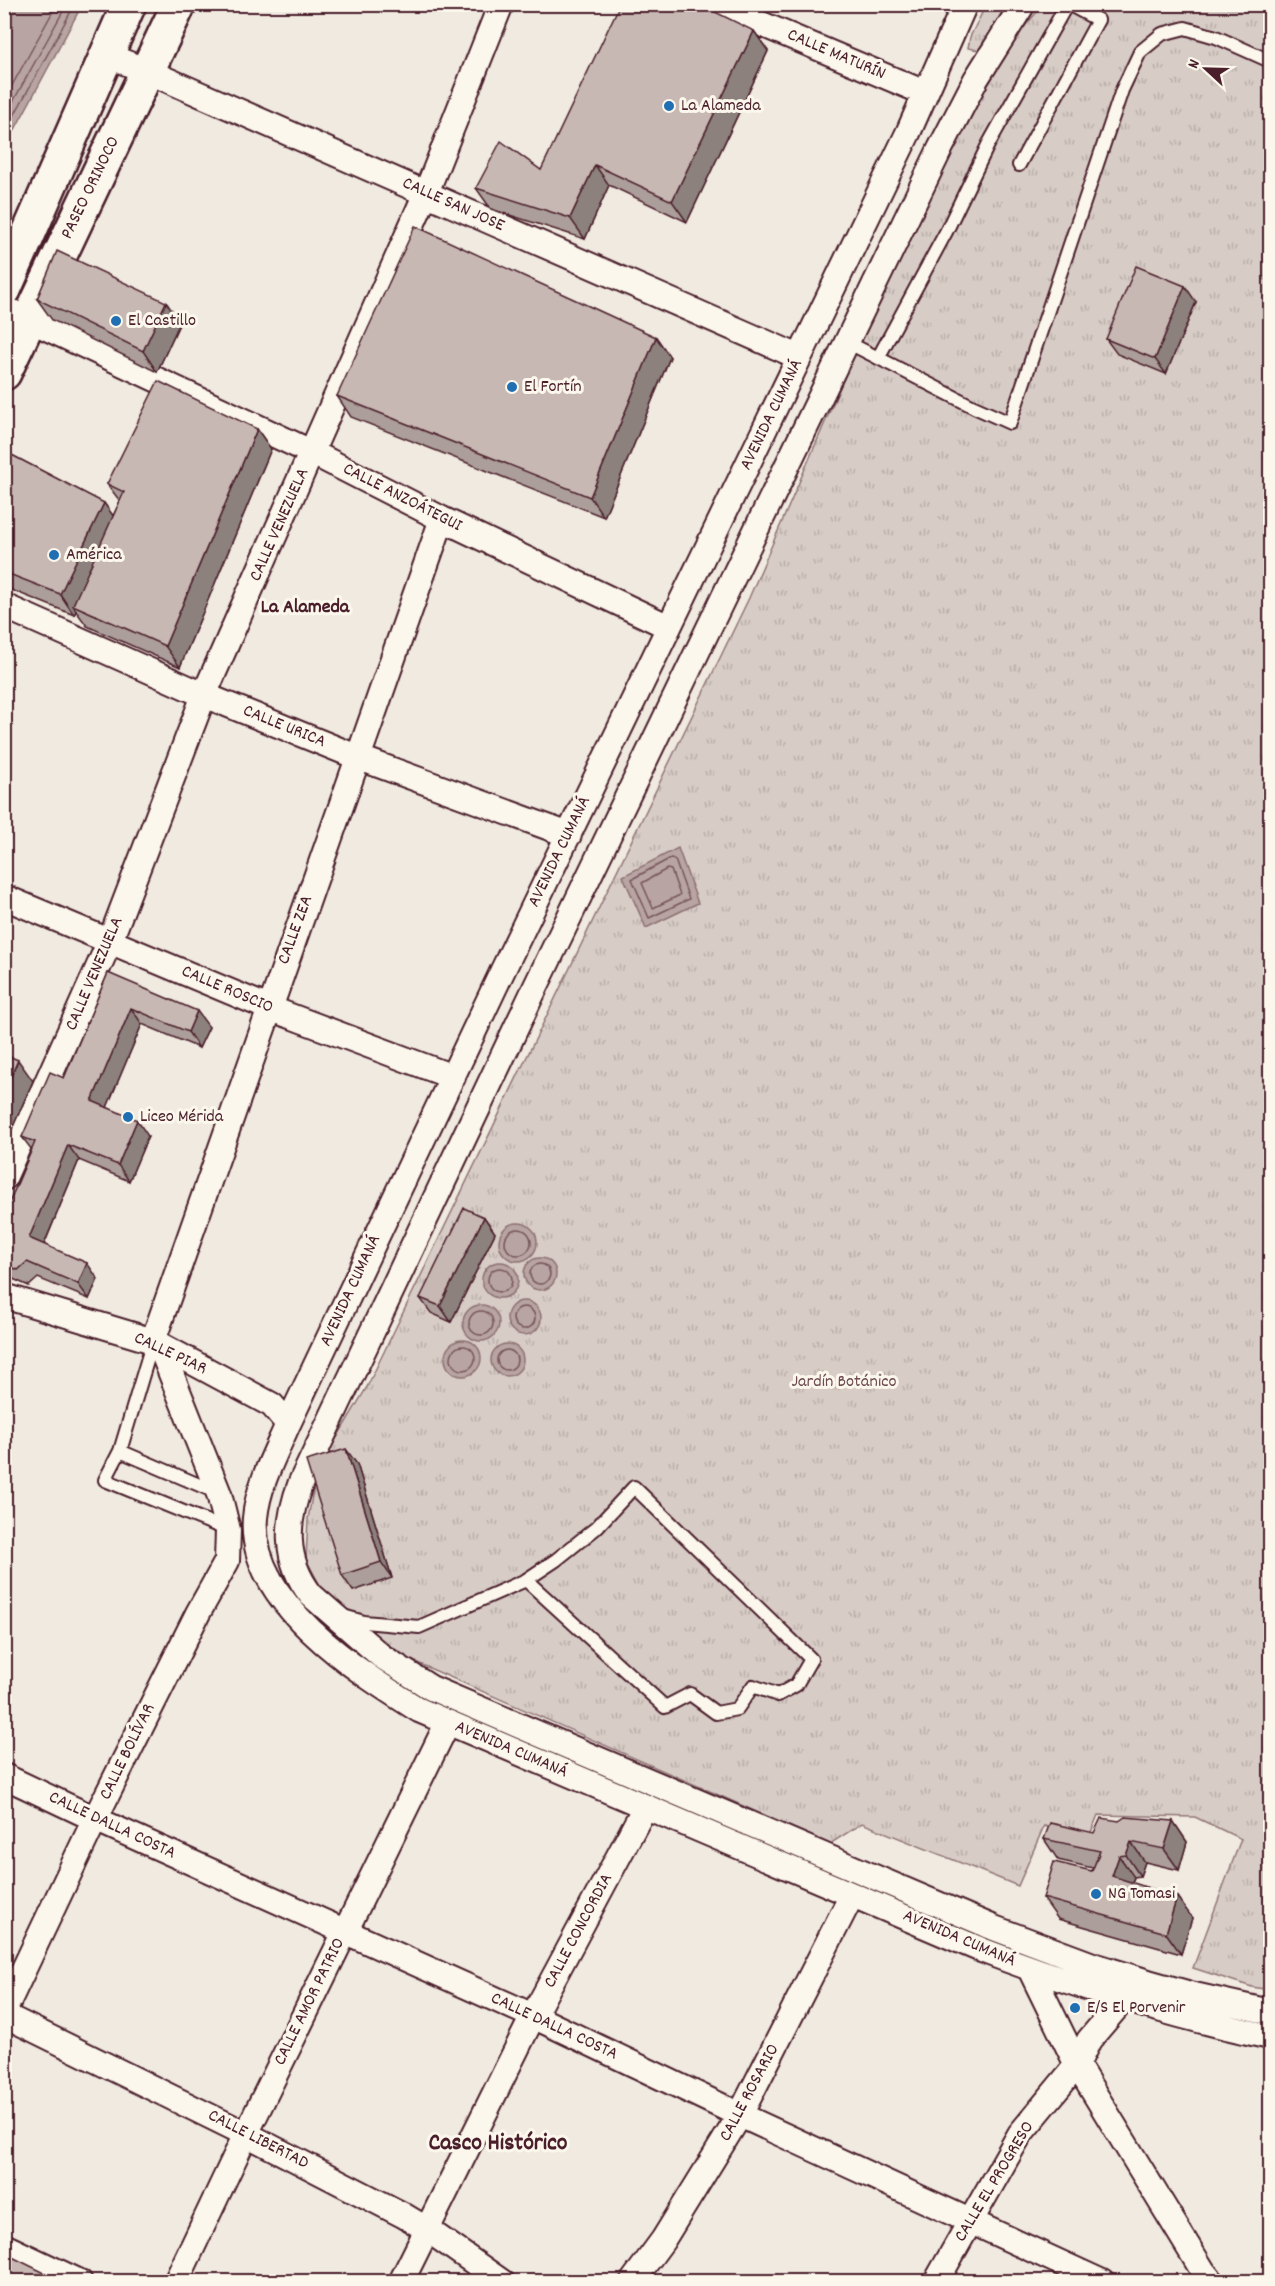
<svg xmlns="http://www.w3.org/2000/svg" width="1275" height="2286" font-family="Dekko,sans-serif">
<defs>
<pattern id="park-tufts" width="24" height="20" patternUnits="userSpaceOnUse" patternTransform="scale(1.5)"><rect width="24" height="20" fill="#d8ccc6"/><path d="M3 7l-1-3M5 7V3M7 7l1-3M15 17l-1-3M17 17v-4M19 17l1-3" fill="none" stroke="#bbafaa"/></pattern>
</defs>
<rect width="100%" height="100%" fill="#f0eae0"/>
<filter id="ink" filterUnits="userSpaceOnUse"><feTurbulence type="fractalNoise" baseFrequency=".0167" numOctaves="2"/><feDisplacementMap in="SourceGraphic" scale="12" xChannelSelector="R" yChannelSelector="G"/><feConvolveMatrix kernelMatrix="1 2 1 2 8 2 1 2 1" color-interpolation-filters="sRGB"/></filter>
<g filter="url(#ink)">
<path fill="url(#park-tufts)" stroke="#917678" stroke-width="1.5" d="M986,5H1014L978,50L968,48L970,37Z
M1043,5H1270V1990L1252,1987L1193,1968L1241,1839L1195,1817L1098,1815L1089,1837L1044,1826L1018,1886L862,1823L830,1844L411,1660L362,1627L324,1593L306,1559L308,1519L316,1473L367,1387L749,598L929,182L1020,32Z"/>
<path fill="#b8a4a2" stroke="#8c6f72" stroke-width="1.5" d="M5,4L82,5L5,148L4,5Z
M678,848L698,903L646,928L623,876Z
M499 1242a19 19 0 1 1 38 0a19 19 0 1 1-38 0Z
M524 1274a16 16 0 1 1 32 0a16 16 0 1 1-32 0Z
M482 1280a18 18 0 1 1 36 0a18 18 0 1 1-36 0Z
M507 1318a17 17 0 1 1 34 0a17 17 0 1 1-34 0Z
M463 1323a18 18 0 1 1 36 0a18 18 0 1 1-36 0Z
M445 1358a18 18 0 1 1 36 0a18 18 0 1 1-36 0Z
M491 1360a16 16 0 1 1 32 0a16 16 0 1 1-32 0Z"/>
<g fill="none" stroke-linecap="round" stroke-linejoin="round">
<path stroke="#76545b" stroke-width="1.5" d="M4,100L57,4
M4,118L67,4
M4,134L75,4
M671,858L675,860L689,899L649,918L632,879Z
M667,869L671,870L680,895L653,908L642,883Z
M505 1242a13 13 0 1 1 26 0a13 13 0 1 1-26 0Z
M530 1274a10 10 0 1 1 20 0a10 10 0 1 1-20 0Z
M488 1280a12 12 0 1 1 24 0a12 12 0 1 1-24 0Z
M513 1318a11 11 0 1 1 22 0a11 11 0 1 1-22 0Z
M469 1323a12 12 0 1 1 24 0a12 12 0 1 1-24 0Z
M451 1358a12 12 0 1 1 24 0a12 12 0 1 1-24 0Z
M497 1360a10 10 0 1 1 20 0a10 10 0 1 1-20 0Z"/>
<g stroke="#4a1f2b" stroke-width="16">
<path id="lane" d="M1019,165L1098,20L1068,4
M847,342L974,407L1010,423L1122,90L1140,52L1162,34L1185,28L1216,37L1270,61
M878,358L946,232L988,145L1067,4
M153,1341L120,1451L105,1480L228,1530
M120,1451L218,1493
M343,1616L364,1622L419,1627L526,1580L556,1560L596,1528L634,1487L811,1659L796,1685L778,1695L753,1686L737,1709L716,1713L690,1694L665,1707L526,1580"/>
</g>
<g stroke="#4a1f2b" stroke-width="28">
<path id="street" d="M714,4L925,93
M965,4L908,133L502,972L288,1424C275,1454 258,1485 255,1518C248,1602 357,1671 419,1710L984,1951C1078,1987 1172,2016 1270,2037
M1023,4L976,79L940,149L535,988L301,1482C286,1522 283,1559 311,1595L381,1656L431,1688L994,1928L1093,1965L1148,1982L1194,1995L1270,2012
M106,55L147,71L799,357
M4,308L313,453L442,519L669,627
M4,606L204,695L357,757L569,835
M4,897L269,1008L453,1077
M4,1178L110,941L204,695L426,193L501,4
M4,1296L153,1341L272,1405L288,1424
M153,1341L442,519
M4,1776L95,1819L533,2016L740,2115L1102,2282
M1030,1969L1077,2065L1203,2271L1212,2282
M4,2011L95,1819L198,1613L227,1561L228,1530L219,1494L160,1346
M4,2015L246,2134L403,2215L428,2230L502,2282
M4,2246L80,2282
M176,2282L246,2134L447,1724
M401,2282L533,2016L645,1807
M632,2282L663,2240L740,2115L852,1895
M936,2282L1020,2134L1077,2065L1089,2040L1123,2000"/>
</g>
<g stroke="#4a1f2b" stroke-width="38">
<path id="secondary" d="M4,290L129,4
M4,373L179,4"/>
</g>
<use href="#lane" stroke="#fbf7ec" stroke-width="12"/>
<use href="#street" stroke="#fbf7ec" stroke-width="24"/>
<use href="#secondary" stroke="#fbf7ec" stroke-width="33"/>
</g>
<path fill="#ac9e9a" stroke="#4a1f2b" stroke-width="1.5" d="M754,31L768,51L687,222L609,185L585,239L491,209L476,188L541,170Z
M37,299L180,322L157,372L52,320Z
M1196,302L1166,374L1117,354L1106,339Z
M656,337L670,357L604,517L351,417L337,396Z
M257,429L271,449L180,667L87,626L76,611L74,615L4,587V451L104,503L113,516L120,501L107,484Z
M108,973L209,1027L199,1048L142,1024L107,1107L148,1136L129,1181L79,1160L44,1245L98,1279L89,1299L38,1278L29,1286L4,1275V1215L32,1150L22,1137L64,1078Z
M484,1217L495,1233L451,1322L431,1313L420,1298Z
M357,1464L392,1578L353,1591L342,1575Z
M1119,1821H1173L1187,1842L1179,1870L1145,1862L1140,1876L1134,1877L1132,1883L1177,1897L1192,1918L1181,1954L1058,1919L1043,1898L1092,1871L1093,1868L1058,1860L1044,1839L1094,1833Z"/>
<path fill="#8c817d" stroke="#4a1f2b" stroke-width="1.5" d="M754,31L768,51L687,222L672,201Z
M595,165L609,185L585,239L570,218Z
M1185,286L1196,302L1166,374L1155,359Z
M166,302L180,322L157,372L143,351Z
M656,337L670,357L604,517L590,497Z
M257,429L271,449L180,667L165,646Z
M104,503L119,524L73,605L76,611L74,615L60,594Z
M131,1008L142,1024L103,1117L92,1101Z
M197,1011L209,1027L199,1048L188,1032Z
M18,1060L33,1081L4,1147V1092Z
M137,1120L148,1136L129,1181L118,1165Z
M68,1145L79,1160L40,1254L29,1238Z
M484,1217L495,1233L451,1322L440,1306Z
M87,1263L98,1279L89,1299L78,1284Z
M346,1449L357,1464L392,1578L381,1562Z
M1173,1821L1187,1842L1179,1870L1164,1849Z
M1131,1842L1145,1862L1140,1876L1126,1855Z
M1119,1856L1134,1877L1126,1897L1112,1876Z
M1177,1897L1192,1918L1181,1954L1166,1933Z"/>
<path fill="#c8b8b3" stroke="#4a1f2b" stroke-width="1.5" d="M620,4H699L754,31L672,201L595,165L570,218L476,188L501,141L541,170Z
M415,226L656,337L590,497L337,396Z
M57,251L166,302L143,351L37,299Z
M1136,266L1185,286L1155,359L1106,339Z
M158,381L257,429L165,646L73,605L124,492L107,484Z
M4,451L104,503L60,594L4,572Z
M108,973L197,1011L188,1032L131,1008L92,1101L137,1120L118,1165L68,1145L29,1238L87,1263L78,1284L27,1262L18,1270L4,1264V1215L35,1142L22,1137L50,1072L64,1078Z
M4,1054L18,1060L4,1092Z
M464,1208L484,1217L440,1306L420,1298Z
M346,1449L381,1562L342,1575L306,1461Z
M1125,1817L1173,1821L1164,1849L1131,1842L1126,1855L1119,1856L1112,1876L1177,1897L1166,1933L1043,1898L1054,1862L1092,1871L1100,1851L1044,1839L1050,1823L1094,1833L1101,1818L1119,1821Z
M4,2253L63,2282H4Z"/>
</g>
<g fill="#1f6fb2" stroke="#fbf7ec" stroke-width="2">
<circle cx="669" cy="106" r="6"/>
<circle cx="116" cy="321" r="6"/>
<circle cx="512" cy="387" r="6"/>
<circle cx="54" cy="555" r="6"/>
<circle cx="128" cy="1117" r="6"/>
<circle cx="1096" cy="1894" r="6"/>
<circle cx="1075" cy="2008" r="6"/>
</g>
<g text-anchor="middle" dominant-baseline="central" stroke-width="6" stroke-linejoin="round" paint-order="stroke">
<g font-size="18" fill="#4a1f2b" stroke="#fbf7ec">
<text transform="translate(836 55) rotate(23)">CALLE MATURÍN</text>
<text transform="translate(91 188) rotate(-64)">PASEO ORINOCO</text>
<text transform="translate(453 205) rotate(24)">CALLE SAN JOSE</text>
<text transform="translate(772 415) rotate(-64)">AVENIDA CUMANÁ</text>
<text transform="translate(402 498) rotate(27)">CALLE ANZOÁTEGUI</text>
<text transform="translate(280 525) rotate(-66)">CALLE VENEZUELA</text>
<text transform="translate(284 727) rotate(22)">CALLE URICA</text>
<text transform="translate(560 852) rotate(-64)">AVENIDA CUMANÁ</text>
<text transform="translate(296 930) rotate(-70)">CALLE ZEA</text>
<text transform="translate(95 974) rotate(-67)">CALLE VENEZUELA</text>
<text transform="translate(227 990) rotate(23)">CALLE ROSCIO</text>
<text transform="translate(351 1291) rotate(-65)">AVENIDA CUMANÁ</text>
<text transform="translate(170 1354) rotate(25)">CALLE PIAR</text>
<text transform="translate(511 1750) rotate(23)">AVENIDA CUMANÁ</text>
<text transform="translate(128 1752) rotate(-64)">CALLE BOLÍVAR</text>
<text transform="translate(112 1826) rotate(25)">CALLE DALLA COSTA</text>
<text transform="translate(579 1931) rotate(-62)">CALLE CONCORDIA</text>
<text transform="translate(959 1939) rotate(23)">AVENIDA CUMANÁ</text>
<text transform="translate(310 2002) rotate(-64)">CALLE AMOR PATRIO</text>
<text transform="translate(554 2027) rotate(25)">CALLE DALLA COSTA</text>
<text transform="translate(750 2093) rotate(-62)">CALLE ROSARIO</text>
<text transform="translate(258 2140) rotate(27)">CALLE LIBERTAD</text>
<text transform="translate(995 2182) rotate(-59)">CALLE EL PROGRESO</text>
</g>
<g font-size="18" fill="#4a1f2b" stroke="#fbf7ec" text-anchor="start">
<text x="681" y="106">La Alameda</text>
<text x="128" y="321">El Castillo</text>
<text x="524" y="387">El Fortín</text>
<text x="66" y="555">América</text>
<text x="140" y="1117">Liceo Mérida</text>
<text x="1108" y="1894">NG Tomasi</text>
<text x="1087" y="2008">E/S El Porvenir</text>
</g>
<g font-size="18" fill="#6e4a52" stroke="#fbf7ec">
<text x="844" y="1382">Jardín Botánico</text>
</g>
<g font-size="20" font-weight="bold" fill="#4a1f2b" stroke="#fbf7ec">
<text x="305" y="608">La Alameda</text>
</g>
<g font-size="24" font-weight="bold" fill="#4a1f2b" stroke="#fbf7ec">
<text x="498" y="2144">Casco Histórico</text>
</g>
</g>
<rect width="1275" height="2286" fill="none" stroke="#fbf7ec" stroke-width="24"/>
<rect x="12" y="12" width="1251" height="2262" fill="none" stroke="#4a1f2b" stroke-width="2" filter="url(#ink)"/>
<g transform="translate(1206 69) rotate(292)" stroke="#fbf7ec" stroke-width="4.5" paint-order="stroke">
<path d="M0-4.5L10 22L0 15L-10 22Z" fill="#4a1f2b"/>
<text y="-9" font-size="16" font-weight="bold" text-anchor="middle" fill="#4a1f2b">N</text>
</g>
</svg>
